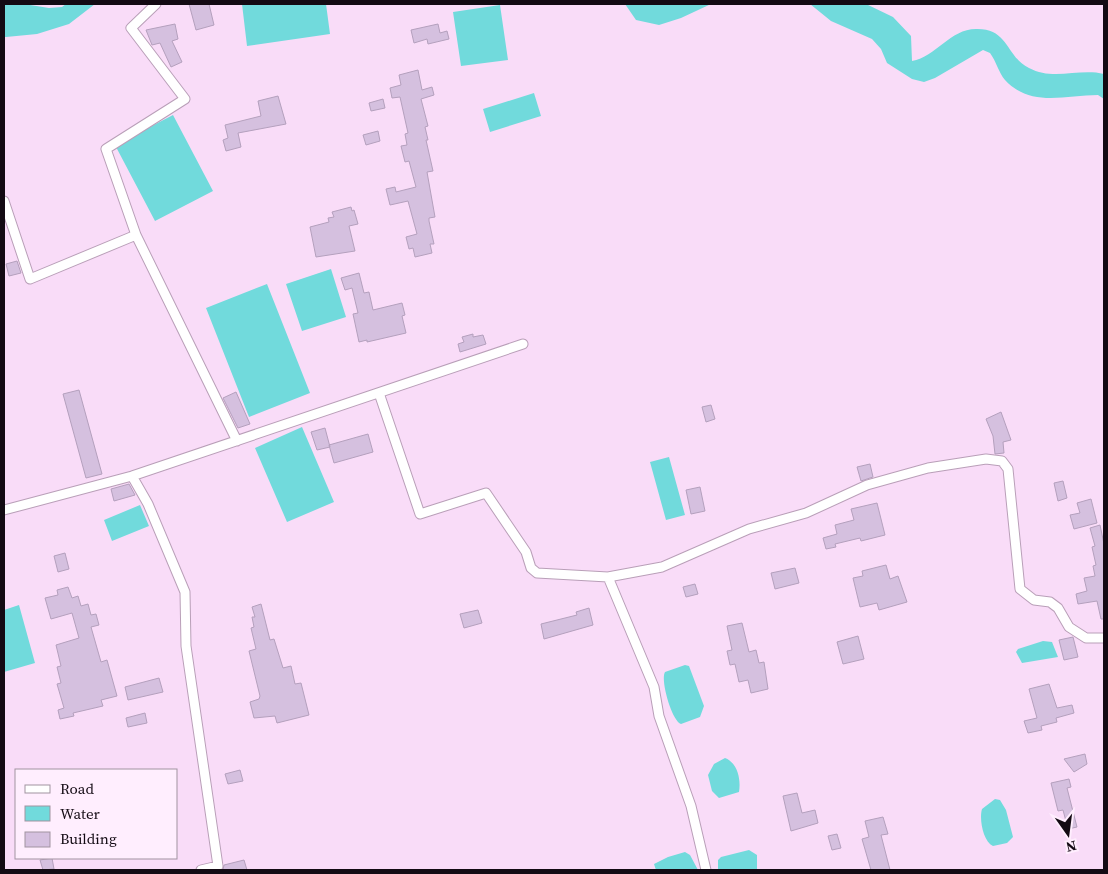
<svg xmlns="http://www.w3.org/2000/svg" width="1108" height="874" font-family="'Source Serif 4',serif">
<rect width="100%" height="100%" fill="#f9dcf8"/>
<path fill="#71dadc" d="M4,4H24L49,8L62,7L66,4H95L69,24L37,34L6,37H4Z
M242,4H326L330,34L247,46Z
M625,4H711L681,18L659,25L636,20Z
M810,4H866L893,17L911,36L912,61C936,57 950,29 976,29C1009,28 1006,57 1029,68C1053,81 1079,68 1104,74V99L1098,95C1065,95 1031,108 1005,80C999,73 996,61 990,53L983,50L935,78L924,82L912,79L887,63L881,49L872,39L831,21Z
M500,5L508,60L461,66L453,12Z
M534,93L541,116L490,132L483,109Z
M173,115L213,191L155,221L115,145Z
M331,269L346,317L302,331L286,284Z
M267,284L310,393L249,417L206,308Z
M302,427L334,502L287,522L255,448Z
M669,457L685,515L666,520L650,462Z
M140,505L149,526L112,541L104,520Z
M19,605L35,663L4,672V610Z
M1043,641L1052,642L1058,657L1022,663L1016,652L1018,649Z
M685,665L689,666L704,706L700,717L681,724C672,721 660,680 665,672Z
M725,758C738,763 741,780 739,792L719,798L712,791L708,775L714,764Z
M995,799L1000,800L1006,810L1013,837L1007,843L993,846C983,841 979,819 982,809Z
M749,850L757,855V870H718V860L721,857Z
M685,852L690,855L698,870H656L654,864L668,857Z"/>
<path fill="#d5c0df" stroke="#b4a0bd" d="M189,4H209L214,25L196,30Z
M175,24L178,39L172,41L182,62L171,67L160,43L152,45L146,30Z
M438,24L440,33L447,31L449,39L428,44L427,39L414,43L411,30Z
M418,70L422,90L432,87L434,95L421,99L428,126L425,127L428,140H426L433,171L427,172L435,217L429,218V221L434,244H430L432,253L415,257L413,248L409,249L406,237L417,234L408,201L390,205L386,189L395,187L396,192L416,187L409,161L405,162L401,146L407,145L405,134L408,133L400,97L392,98L390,88L401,85L399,75Z
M278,96L286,124L238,133L241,147L226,151L223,140L228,138L225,125L261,116L258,101Z
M383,99L385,108L371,111L369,103Z
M378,131L380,141L366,145L363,135Z
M351,207L352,211L354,210L358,224L349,226L355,251L316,257L310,227L329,222L328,218L334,217L332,212Z
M17,261L21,273L9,276L6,264Z
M359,273L364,293L369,292L373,310L402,303L405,315L402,316L406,333L367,342V340L359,342L353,314L358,313L352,288L345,290L341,278Z
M473,334V337L483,335L486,344L460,352L458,344L464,342L462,337Z
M79,390L102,474L86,478L63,394Z
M236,392L250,424L238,428L223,398Z
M711,405L715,419L706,422L702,407Z
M1001,412L1011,440L1003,442L1004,453L995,454L993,436L986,419Z
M325,428L330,447L317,450L311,432Z
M368,434L373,452L334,463L329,445Z
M870,464L873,477L861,481L857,467Z
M1063,481L1067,498L1058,501L1054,483Z
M129,484L135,495L114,501L111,489Z
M700,487L705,511L691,514L686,490Z
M1091,499L1097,523L1074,529L1070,515L1080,513L1077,503Z
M877,503L885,535L861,541L860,538L835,544L836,547L826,549L823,538L837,534L835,525L854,520L851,509Z
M1100,525L1104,544V619H1101L1097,601L1078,604L1076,594L1087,591L1084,578L1095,576L1093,566L1096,565L1092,547L1095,546L1090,528Z
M65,553L69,569L58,572L54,556Z
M886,565L890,579L898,576L907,602L879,610L877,603L860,607L853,578L863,576L862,571Z
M795,568L799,583L775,589L771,573Z
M695,584L698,594L686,597L683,587Z
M68,587L72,598L78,596L81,606L88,604L91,615L96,614L99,625L91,627L101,662L107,660L117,696L101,700L103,706L73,713L74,716L60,719L58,710L64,708L57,684L61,683L57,667L61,666L56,645L79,638L72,613L51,619L45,598L58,595L57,590Z
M261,604L270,640L274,639L283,668L291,666L295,684L301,683L309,715L277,723L275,716L254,718L250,702L259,699L260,696L249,651L256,649L251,628L254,627L252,617H255L252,607Z
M589,608L593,625L544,639L541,624L577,615L576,612Z
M478,610L482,623L464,628L460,614Z
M742,623L749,652L756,650L759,663L764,662L768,689L751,693L748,680L739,682L735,664L730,665L727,651L732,650L727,626Z
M858,636L864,659L843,664L837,642Z
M1073,637L1078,657L1064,660L1059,640Z
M159,678L163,692L128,700L125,687Z
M1049,684L1057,708L1072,705L1074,713L1056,718L1057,722L1041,726L1042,730L1028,733L1024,721L1037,718L1029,689Z
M145,713L147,723L128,727L126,718Z
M1085,754L1087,764L1074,772L1064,759Z
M240,770L243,781L228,784L225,774Z
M1069,779L1071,787L1067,788L1077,827L1068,829L1063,810L1058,811L1051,783Z
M797,793L802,813L815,810L818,823L791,831L783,796Z
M883,817L888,834L881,835L890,870H871L862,839L869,837L865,821Z
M837,834L841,848L832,850L828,836Z
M52,858L54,869L43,870L40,860Z
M244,860L247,870H223L224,865Z"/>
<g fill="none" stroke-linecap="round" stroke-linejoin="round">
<g stroke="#b99fb8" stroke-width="11">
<path id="street" d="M156,4L131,28L185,99L106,149L136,235L237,441
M4,201L30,279L136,235
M379,393L420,514L486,493L526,552L531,568L537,573L608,577L654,687L659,716L691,806L706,870
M132,476L148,504L185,592L186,646L218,866L201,870
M4,510L132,476L523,344
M608,577L662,567L749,529L806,513L867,485L928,468L986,459L1002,461L1008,469L1020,589L1034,600L1050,602L1058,608L1069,627L1086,638H1104"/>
</g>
<use href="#street" stroke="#fff" stroke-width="9"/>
</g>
<rect width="1108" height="874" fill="none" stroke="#130a13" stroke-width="10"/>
<rect x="15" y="769" width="162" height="90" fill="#ffeefe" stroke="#a193a0"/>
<rect x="25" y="785" width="25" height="8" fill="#ffffff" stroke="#a193a0"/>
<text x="60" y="794" font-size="15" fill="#130a13">Road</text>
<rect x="25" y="806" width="25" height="15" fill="#71dadc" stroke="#a193a0"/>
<text x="60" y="819" font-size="15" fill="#130a13">Water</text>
<rect x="25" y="832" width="25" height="15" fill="#d5c0df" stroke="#a193a0"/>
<text x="60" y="844" font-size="15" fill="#130a13">Building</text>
<g transform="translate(1068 834) rotate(166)" stroke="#ffeefe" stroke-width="4" paint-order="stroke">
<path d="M0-4L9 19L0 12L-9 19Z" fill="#130a13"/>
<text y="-8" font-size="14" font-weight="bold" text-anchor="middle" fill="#130a13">N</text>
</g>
</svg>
